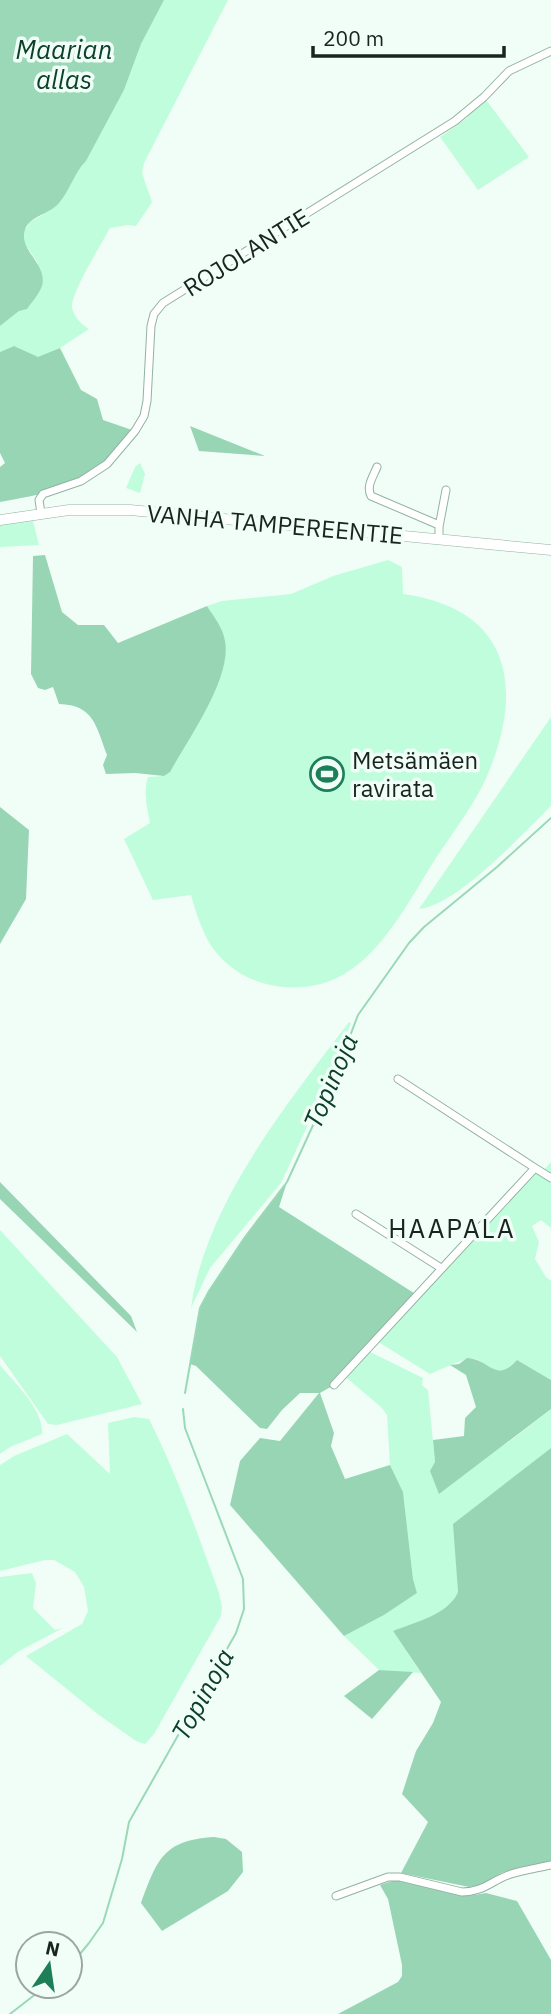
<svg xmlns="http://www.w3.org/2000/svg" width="551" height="2014" font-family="'IBM Plex Sans',sans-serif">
<rect width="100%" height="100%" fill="#f1fef7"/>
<path fill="#c0fddc" d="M164,0H228L144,163L142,173L152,202L136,226L128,225L110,228C102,243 70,294 72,308C74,317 82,325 89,329L60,348L38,358L14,346L0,352V326L19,311L38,263L23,241L25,230L30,222L41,216L86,161L124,90L141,44Z
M484,97L529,157L478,190L440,137L467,118Z
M140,463L145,474L140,493L126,488L135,467Z
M33,521L39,545L0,547V524Z
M388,560L402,567L403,594C511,609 525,687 487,776C475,804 451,835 434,861C411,898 384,950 346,973C300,1001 234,988 207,939C200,925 195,910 191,895L153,900L124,839L150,823C147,807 143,793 148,777L164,776L220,627L207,606L222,601L291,594L333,576Z
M551,717V806C522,834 458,905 419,909Z
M349,1022L351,1023L331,1075L281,1183L210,1268L191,1308C205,1204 287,1104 349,1022Z
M551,1162V1228L541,1220L532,1226L539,1242L535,1259L546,1277L551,1281V1380L517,1360C491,1387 484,1353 467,1359C454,1363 442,1369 430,1374L375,1340L535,1168L542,1172Z
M0,1230L117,1357L142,1404L57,1425L48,1424L0,1356Z
M366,1350L423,1378L422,1385L428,1390L435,1462L482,1459L514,1438L551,1409V1448L454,1524L458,1592C448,1615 415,1622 393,1631L421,1673L379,1670L344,1636L384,1615L417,1593L413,1579L403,1492L390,1465L387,1415L381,1407L343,1375Z
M0,1365C14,1383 44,1409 42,1434L10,1447L0,1454Z
M134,1417L149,1419C177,1475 198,1534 219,1593L222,1607L221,1616L154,1734L145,1744L136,1741L99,1715L26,1656L82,1624L88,1611L84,1587L75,1572L54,1560H45L0,1571V1465L14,1456L67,1434L110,1474L108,1423Z
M32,1573L36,1583L33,1608L55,1630L63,1628L19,1651L0,1666V1577Z"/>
<path fill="#98d5b5" d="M14,346L38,357L60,348L81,390L97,399L103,420L135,431C126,442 117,455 106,464C77,490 37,495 0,502V467L5,463L0,453V352Z
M190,426L265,456L199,451Z
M45,555L62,612L78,625H104L118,643L207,606C214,617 223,628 225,641C232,678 188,739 170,772L164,776L135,773L106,774L103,765L107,755C96,726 94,705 59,704L53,687L45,690L38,688L31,674L33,556Z
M0,807L29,830L26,899L0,944Z
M0,1182L131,1316L137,1332L0,1199Z
M287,1182L279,1207L417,1295L334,1385L320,1393L334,1433L331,1446L345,1479L390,1465L403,1492L413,1579L417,1593L384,1615L344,1636L230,1505L240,1461L260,1438L280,1441L319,1393H300L282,1410L267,1429L260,1428L196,1366L190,1364L200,1308L209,1291L245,1237Z
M467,1358C490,1359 495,1384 517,1360L551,1380V1409L439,1494L430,1471L435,1462L433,1440L464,1436L465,1418L476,1407L466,1375L450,1365L459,1364Z
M551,1448V1861L503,1872L480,1885L469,1887L401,1873L428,1822L402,1794L416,1751L433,1723L441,1702L393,1631C415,1622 448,1615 458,1592L453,1524Z
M379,1670L413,1672L372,1719L344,1696Z
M214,1837L226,1839L242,1852L243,1872L228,1891L162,1931L141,1903C157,1860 163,1840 214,1837Z
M395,1880L468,1896L486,1893L517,1901L551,1960V2014H338L398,1982L402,1976V1965L388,1899L380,1885Z"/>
<path fill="#9ad8b7" d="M0,0H164L141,44L124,90L86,161C74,173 70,190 59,203C50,214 29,216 25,230C18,250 48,264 42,286C39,294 32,302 27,309L19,311L0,326Z"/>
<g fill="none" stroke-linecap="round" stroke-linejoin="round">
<path stroke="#9ad8b7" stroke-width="2" d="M185,1393L200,1308L209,1291L245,1237L287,1182L331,1086L358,1015L409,943L424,927L497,867L551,818
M70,1966L89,1943L103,1923L122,1859L129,1822L236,1633L244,1609L243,1579L185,1428L183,1409
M10,2014L46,1986"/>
<g stroke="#92b2a0" stroke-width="9">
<path id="minor" d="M377,467C373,477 366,486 371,496L439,525V539
M41,513L39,500L43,494L81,481L107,464L135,431L144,416L147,401L151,326L154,314L163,303L455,121L484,97L509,71L551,51
M439,527L446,490
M398,1079L535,1168
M356,1214L441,1268
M334,1385L535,1168L551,1178
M336,1896L388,1877H400L462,1892C484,1892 492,1880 511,1874C524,1870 538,1868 551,1865"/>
</g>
<g stroke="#92b2a0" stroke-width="11">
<path id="secondary" d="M0,520L69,510H130L551,550"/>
</g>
<use href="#minor" stroke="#fff" stroke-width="7"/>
<use href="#secondary" stroke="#fff" stroke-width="10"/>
</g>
<defs>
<g id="stadium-ring" transform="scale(1.75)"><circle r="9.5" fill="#f1fef7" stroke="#1d7f57" stroke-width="1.5"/><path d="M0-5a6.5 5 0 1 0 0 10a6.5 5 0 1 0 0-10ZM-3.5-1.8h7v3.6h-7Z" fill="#1d7f57"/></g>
</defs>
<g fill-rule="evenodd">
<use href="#stadium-ring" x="327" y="774"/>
</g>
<g text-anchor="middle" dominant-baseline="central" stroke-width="7" stroke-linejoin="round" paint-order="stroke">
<g font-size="24" fill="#18241e" stroke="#f1fef7">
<text transform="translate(246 252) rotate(-32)">ROJOLANTIE</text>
<text transform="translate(275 524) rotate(5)">VANHA TAMPEREENTIE</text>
</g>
<g font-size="24" fill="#18241e" stroke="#f1fef7" text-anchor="start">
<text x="352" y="760">Metsämäen<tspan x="352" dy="28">ravirata</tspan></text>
</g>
<g font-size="26" font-style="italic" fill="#0d402a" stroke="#f1fef7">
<text x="64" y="49">Maarian<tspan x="64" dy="30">allas</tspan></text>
<text transform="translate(330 1081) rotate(-67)">Topinoja</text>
<text transform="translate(202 1694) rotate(-61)">Topinoja</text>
</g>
<g font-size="26" letter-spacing="2" fill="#18241e" stroke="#f1fef7">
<text x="452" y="1228">HAAPALA</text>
</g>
</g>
<g transform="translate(49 1965) rotate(13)"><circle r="33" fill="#f1fef7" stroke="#9aa7a0" stroke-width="2"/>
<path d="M0-5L12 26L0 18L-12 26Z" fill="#1d7f57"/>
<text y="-10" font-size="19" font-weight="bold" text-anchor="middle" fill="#18241e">N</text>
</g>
<path d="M313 46v10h191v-10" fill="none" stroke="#18241e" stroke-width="3.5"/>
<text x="323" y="46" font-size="21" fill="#18241e" stroke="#f1fef7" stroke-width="5" paint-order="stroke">200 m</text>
</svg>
